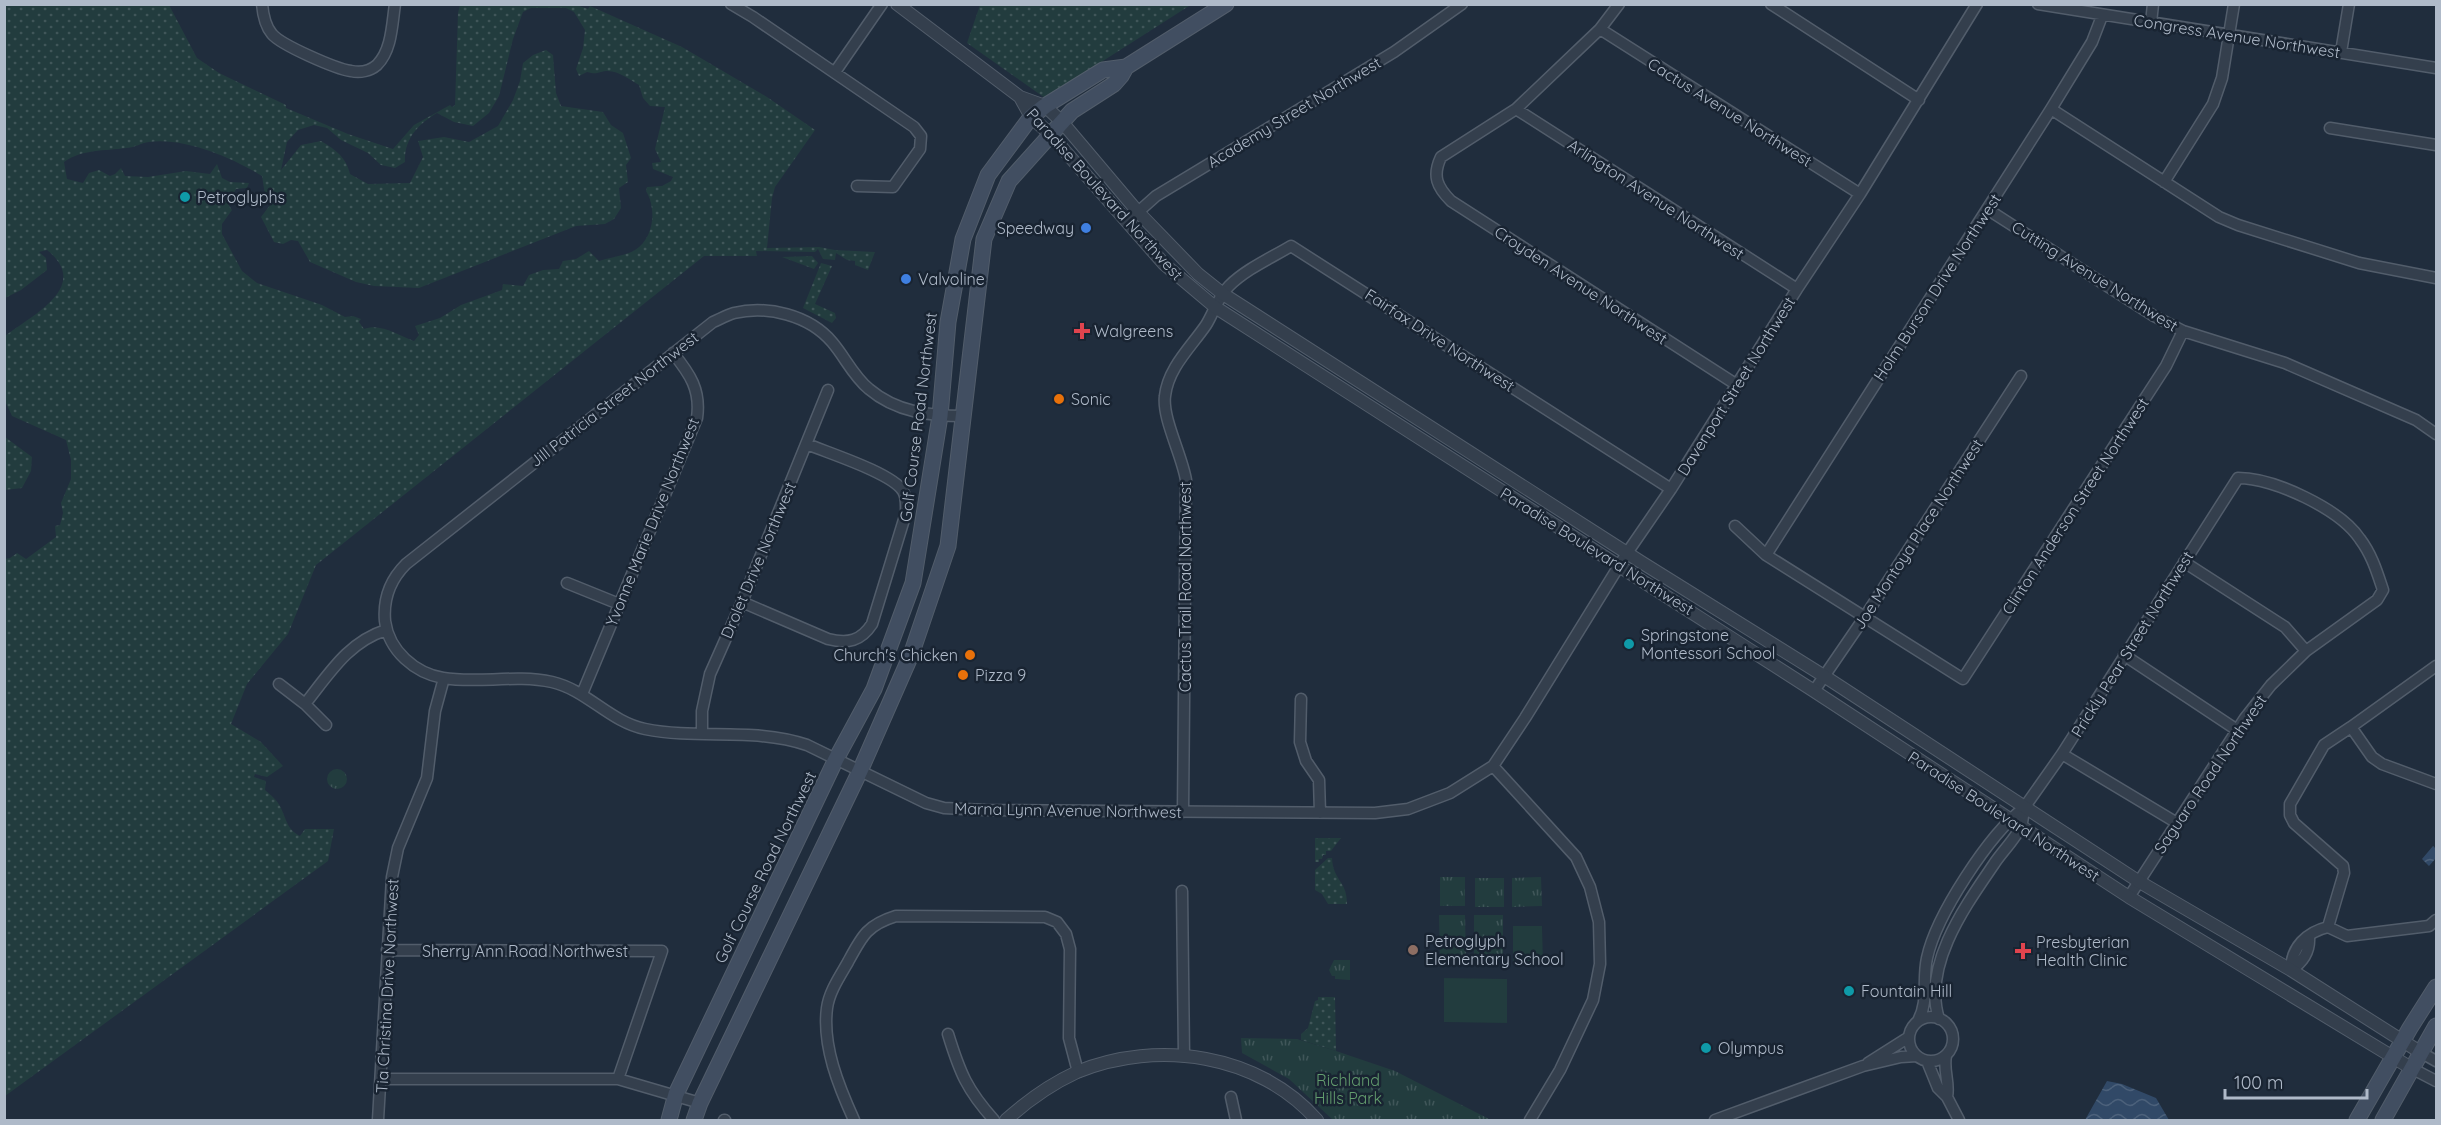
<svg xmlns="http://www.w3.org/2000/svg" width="2441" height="1125" font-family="Quicksand,sans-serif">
<defs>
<pattern id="grass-dots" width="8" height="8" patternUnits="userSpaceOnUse" patternTransform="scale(1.5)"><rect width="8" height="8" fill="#223c3e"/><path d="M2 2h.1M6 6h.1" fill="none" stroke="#405659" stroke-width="1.8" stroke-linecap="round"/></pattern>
<pattern id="park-tufts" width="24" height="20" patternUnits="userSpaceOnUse" patternTransform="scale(1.5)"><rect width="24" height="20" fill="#223c3e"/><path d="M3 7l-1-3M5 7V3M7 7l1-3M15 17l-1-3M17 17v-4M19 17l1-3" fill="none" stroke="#405659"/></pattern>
<pattern id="water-waves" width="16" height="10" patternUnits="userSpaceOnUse" patternTransform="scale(1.5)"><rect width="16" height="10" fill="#314967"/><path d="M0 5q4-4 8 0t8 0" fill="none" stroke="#4c617b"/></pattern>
</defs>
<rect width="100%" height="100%" fill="#202d3d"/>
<path fill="url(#grass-dots)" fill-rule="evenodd" d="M576,5L588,9L590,6L682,47L767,97L815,130L775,187L772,198L767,248L819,247L835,250L875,252L868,270L855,265V261L847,260L836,253L835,260L823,259L818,249L815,252L756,251L757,256H704L316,565L288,634L247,684L231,724L261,742L283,766L267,777L255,774L254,777L266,781L265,790C271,795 278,801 281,808C287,821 287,829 300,836L305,829H334L328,861L5,1096V559L10,558L17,553L26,559L56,537L55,526L60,525L63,513L61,503L71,479V460L66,440L12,416L5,401V336C30,316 93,287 47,250L39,252L46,258L47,270L21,290L5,298V5H169L197,58L219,73L286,105V108L348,134L393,149L414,125L450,105L452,107L455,105L458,13L460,5ZM531,8H566L574,12L585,30L583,48L576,69L579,76L587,72C598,75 597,72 606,71C618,70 630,80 639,85L643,98L650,106L665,107L655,149L661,162L652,163L653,169L673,177L671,181L662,186L647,187L646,191C657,209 654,238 635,250C625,256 611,257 599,261L589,251L576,259L563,261L559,269L543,270L529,275L523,286L503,284L502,290L461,305L440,318L415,326L419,335L414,341C397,335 381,323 364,329L359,322L361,319L353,316L345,317L322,305L257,283L242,271L222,234V224L232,210L228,204L236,189L247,188L249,183L230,182L222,178L217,164L210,174L186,171L148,177L125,176L121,168L115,174L110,176L99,170L89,173L83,183L67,179L64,162C82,149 105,151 126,148C134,148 141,143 149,142C184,137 233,158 262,176L265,195L270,205L261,217L274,242L283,244L291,240L298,241L310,262L356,282L374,286L419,288L576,226L605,224L614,219L621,208L619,188L628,182L626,165L631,158L623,133L611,125L603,112L561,106L556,93L553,55L546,50L533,55L523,63L520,81L513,100L498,126L469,142L444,137L418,141L423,157L410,183L368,184L350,174C346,157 336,150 321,141L301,145L281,170L287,142L298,130L314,125L327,128L341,140L368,153L381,165L395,168L405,162C404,139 418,124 437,113L454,122L473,126L489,113L499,96L513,39L523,12Z
M980,5H1189V6L1045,98L967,43Z
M812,256L818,263L814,269L782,257Z
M821,263L832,266L815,304L835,313L836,318L832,323L803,308Z
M5,437L32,457L31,471L22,488L5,490Z
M1315,838H1341L1331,851H1326V855H1323L1322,859H1319V862H1315Z
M1328,858H1332C1333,881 1347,880 1347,904H1328L1322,894L1315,890V870Z
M1318,997H1335L1336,1051L1301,1040V1034L1308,1028L1315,1001L1318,1000Z"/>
<path fill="url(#park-tufts)" d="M327 779a10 10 0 1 1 20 0a10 10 0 1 1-20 0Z
M1440,877H1465V906H1440Z
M1541,877L1542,906L1512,907V878Z
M1475,878H1504V907H1475Z
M1439,915H1465L1466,961H1440Z
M1474,915H1503V960H1474Z
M1334,960H1350V980L1335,979V976H1332L1329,970Z
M1241,1038L1297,1039L1336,1051L1395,1071L1491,1120H1333L1289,1079L1242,1053Z"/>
<path fill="#223c3e" d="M1513,926H1542L1543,961H1513Z
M1444,978L1507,979V1023L1444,1022Z"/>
<path fill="url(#water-waves)" d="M2433,846L2436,849V858L2429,866L2422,859Z
M2107,1081L2122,1084L2156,1098L2169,1120H2085Z"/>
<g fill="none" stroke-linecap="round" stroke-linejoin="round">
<g stroke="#525d6b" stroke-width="13">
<path id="minor" d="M262,4C263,15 265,26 272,34C281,45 336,69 351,71C360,73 370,71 377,65C392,50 392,24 395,4
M731,4L753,17L914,127L921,136L920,149L893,187L857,186
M1619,4L1600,29L1516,109L1441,157C1432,176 1437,187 1451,201L1737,385
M1771,4L1919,100
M2038,4L2436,68
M2151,23L2153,4
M1600,29L1860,194
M2341,52L2349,4
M835,72L882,4
M1516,109L1797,289
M2051,109L2219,217L2238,225L2359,263L2436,278
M2330,128L2436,145
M2164,182L2213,104L2222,78L2234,4
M1987,209L2154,316L2183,331L2285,363L2416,420L2436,434
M1128,221L1156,196L1394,52L1462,4
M964,416C930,416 896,412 869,389C853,376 845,357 832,342C809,315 767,305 734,313C727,315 720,319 713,322L406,564C390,580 383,598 385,621C389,651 415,673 443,678C478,684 514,674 552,682C587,690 610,722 645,729C699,740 754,727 807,745L926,803L944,808L985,810L1375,813L1408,809L1450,793L1493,766L1525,718L1627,553L1671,489L1797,289L1860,194L1977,4
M1735,526L1766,555L1963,679L2166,366L2183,331
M1766,555L2051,109L2092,42L2102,16
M2184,562L2285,627L2306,651
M567,583L619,604
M742,602L828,639C848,644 861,641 872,624L906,513C906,505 907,498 903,491C892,473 828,453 807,444
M2124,655L2237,730
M279,684L305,704L326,725
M1814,691L1864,618L2021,376
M582,694L697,418C701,390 690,374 673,353
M1301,699L1300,742L1306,761L1319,780L1320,813
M305,704C329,674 348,642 386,630
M2351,727L2436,666
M702,733V711L710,674L742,602L828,390
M2062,754L2177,823
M1493,766L1576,857L1590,887L1599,922L1600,964L1593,1000L1560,1070L1530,1120
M2024,808L2062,754L2238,478C2274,478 2340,509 2360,539C2372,555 2377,572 2383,590L2377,600L2306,651L2271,685L2245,718L2129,897
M1183,812L1186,480C1182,455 1162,418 1165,396C1168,368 1191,347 1206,325C1214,312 1218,297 1229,286C1246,269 1271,258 1291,246L1671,489
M1182,891L1184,1056
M2328,927L2347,936L2429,926L2436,920
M387,950L662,951L618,1079
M2291,970C2291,947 2307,932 2328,927L2344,873L2343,866L2294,823L2290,815V804L2324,745L2351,727L2372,757L2382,764L2436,784
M2291,970C2303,962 2310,952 2309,937
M1909 1039a22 22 0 1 1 44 0a22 22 0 1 1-44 0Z
M1918,1021C1929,1001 1922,980 1927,958C1936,916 1989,834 2024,808C2023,814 2023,821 2021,826C2017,837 2001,853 1994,864C1966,905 1922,965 1939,1019
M948,1034C960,1073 967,1090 994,1120
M2420,1052L2436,1061
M1927,1061L1938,1088L1947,1097C1950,1083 1943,1070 1946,1056
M1868,1063L1909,1037
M2411,1068L2436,1081
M382,1079H618L700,1103
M1231,1097L1236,1120
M1947,1097L1959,1120
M378,1120L392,877L398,848L427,778L435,711L444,678
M724,1120H725
M854,1120C839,1087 822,1046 827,1008C829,992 840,976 848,962C862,936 867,925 896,916L1045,917L1057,922L1066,934L1070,949L1069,1038L1078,1072
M1715,1120L1863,1066L1901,1057L1917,1056"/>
</g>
<g stroke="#525d6b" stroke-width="14">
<path id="tertiary" d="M897,4L1020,97L1045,106L1062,122L1138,212L1198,274L1223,294L1641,562L1824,676L2138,881L2291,970L2420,1052
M1020,97L1031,117L1050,134L1164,264L1215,307L1814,691L2129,897L2411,1068
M1006,1120C1027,1101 1051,1084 1077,1072C1158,1039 1259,1054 1317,1120"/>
</g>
<g stroke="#525d6b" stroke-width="17">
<path id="secondary" d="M669,1120L676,1094L836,759L874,689L913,583L940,416L948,322L963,239L988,175L1031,117L1045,106L1103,70L1126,67L1226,4
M694,1120L700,1103L860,771L911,655L948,546L984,239L1009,181L1072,111L1114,84L1121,76L1126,67
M2357,1120L2410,1028L2436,987
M2383,1120L2436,1026"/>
</g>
<use href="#minor" stroke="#343f4d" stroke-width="10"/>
<use href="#tertiary" stroke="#343f4d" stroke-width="12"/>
<use href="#secondary" stroke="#414e61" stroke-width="15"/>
</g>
<g fill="#0f9aa8" stroke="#192432" stroke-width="2">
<circle cx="185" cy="197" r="6"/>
<circle cx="1629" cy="644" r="6"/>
<circle cx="1849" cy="991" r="6"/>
<circle cx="1706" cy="1048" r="6"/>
</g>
<g fill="#3f7fe0" stroke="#192432" stroke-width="2">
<circle cx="1086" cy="228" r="6"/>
<circle cx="906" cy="279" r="6"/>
</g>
<g fill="#e0444e" stroke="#192432" stroke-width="2">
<path d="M1079 322h6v6h6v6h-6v6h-6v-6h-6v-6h6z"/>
<path d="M2020 942h6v6h6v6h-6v6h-6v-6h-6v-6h6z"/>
</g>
<g fill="#e8710a" stroke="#192432" stroke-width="2">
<circle cx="1059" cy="399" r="6"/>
<circle cx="970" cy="655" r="6"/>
<circle cx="963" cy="675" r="6"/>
</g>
<circle fill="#8d6e63" stroke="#192432" stroke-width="2" cx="1413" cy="950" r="6"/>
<g text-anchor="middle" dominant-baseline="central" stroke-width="5" stroke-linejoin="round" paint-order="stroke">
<g font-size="16" fill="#afbac9" stroke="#192432">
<text transform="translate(2237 36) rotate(9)">Congress Avenue Northwest</text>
<text transform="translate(1294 112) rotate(-31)">Academy Street Northwest</text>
<text transform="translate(1730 112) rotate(32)">Cactus Avenue Northwest</text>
<text transform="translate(1105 194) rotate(48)">Paradise Boulevard Northwest</text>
<text transform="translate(1656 199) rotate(33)">Arlington Avenue Northwest</text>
<text transform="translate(2095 276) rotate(32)">Cutting Avenue Northwest</text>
<text transform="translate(1581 285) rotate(33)">Croyden Avenue Northwest</text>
<text transform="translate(1937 287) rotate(-57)">Holm Burson Drive Northwest</text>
<text transform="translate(1440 340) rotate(33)">Fairfax Drive Northwest</text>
<text transform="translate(1736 386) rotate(-58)">Davenport Street Northwest</text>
<text transform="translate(614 399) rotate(-38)">Jill Patricia Street Northwest</text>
<text transform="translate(918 417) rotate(-83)">Golf Course Road Northwest</text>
<text transform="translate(2075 506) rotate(-57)">Clinton Anderson Street Northwest</text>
<text transform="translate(652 522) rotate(-68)">Yvonne Marie Drive Northwest</text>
<text transform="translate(1918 534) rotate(-57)">Joe Montoya Place Northwest</text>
<text transform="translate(1597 551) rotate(32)">Paradise Boulevard Northwest</text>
<text transform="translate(758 560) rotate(-67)">Drolet Drive Northwest</text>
<text transform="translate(1185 587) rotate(-90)">Cactus Trail Road Northwest</text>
<text transform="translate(2132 644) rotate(-58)">Prickly Pear Street Northwest</text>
<text transform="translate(2210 774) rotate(-56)">Saguaro Road Northwest</text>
<text transform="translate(1068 810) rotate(1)">Marna Lynn Avenue Northwest</text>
<text transform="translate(2004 816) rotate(33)">Paradise Boulevard Northwest</text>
<text transform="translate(765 867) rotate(-64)">Golf Course Road Northwest</text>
<text x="525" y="951">Sherry Ann Road Northwest</text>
<text transform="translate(387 986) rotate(-87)">Tia Christina Drive Northwest</text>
</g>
<g font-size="16" fill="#afbac9" stroke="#192432" text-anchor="start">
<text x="197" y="197">Petroglyphs</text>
<text x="1074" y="228" text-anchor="end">Speedway</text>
<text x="918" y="279">Valvoline</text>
<text x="1094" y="331">Walgreens</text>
<text x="1071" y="399">Sonic</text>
<text x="1641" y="635">Springstone<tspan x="1641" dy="18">Montessori School</tspan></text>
<text x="958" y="655" text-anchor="end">Church's Chicken</text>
<text x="975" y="675">Pizza 9</text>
<text x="1425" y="941">Petroglyph<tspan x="1425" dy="18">Elementary School</tspan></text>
<text x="2036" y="942">Presbyterian<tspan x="2036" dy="18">Health Clinic</tspan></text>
<text x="1861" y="991">Fountain Hill</text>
<text x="1718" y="1048">Olympus</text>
</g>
<g font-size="16" fill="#639d6e" stroke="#192432">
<text x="1348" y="1080">Richland<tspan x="1348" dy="18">Hills Park</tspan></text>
</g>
</g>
<rect width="2441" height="1125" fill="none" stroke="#afbac9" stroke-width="12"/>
<path d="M2225 1089v9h142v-9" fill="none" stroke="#afbac9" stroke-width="3"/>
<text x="2234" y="1089" font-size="18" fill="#afbac9" stroke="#192432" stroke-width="4.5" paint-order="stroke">100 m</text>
</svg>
